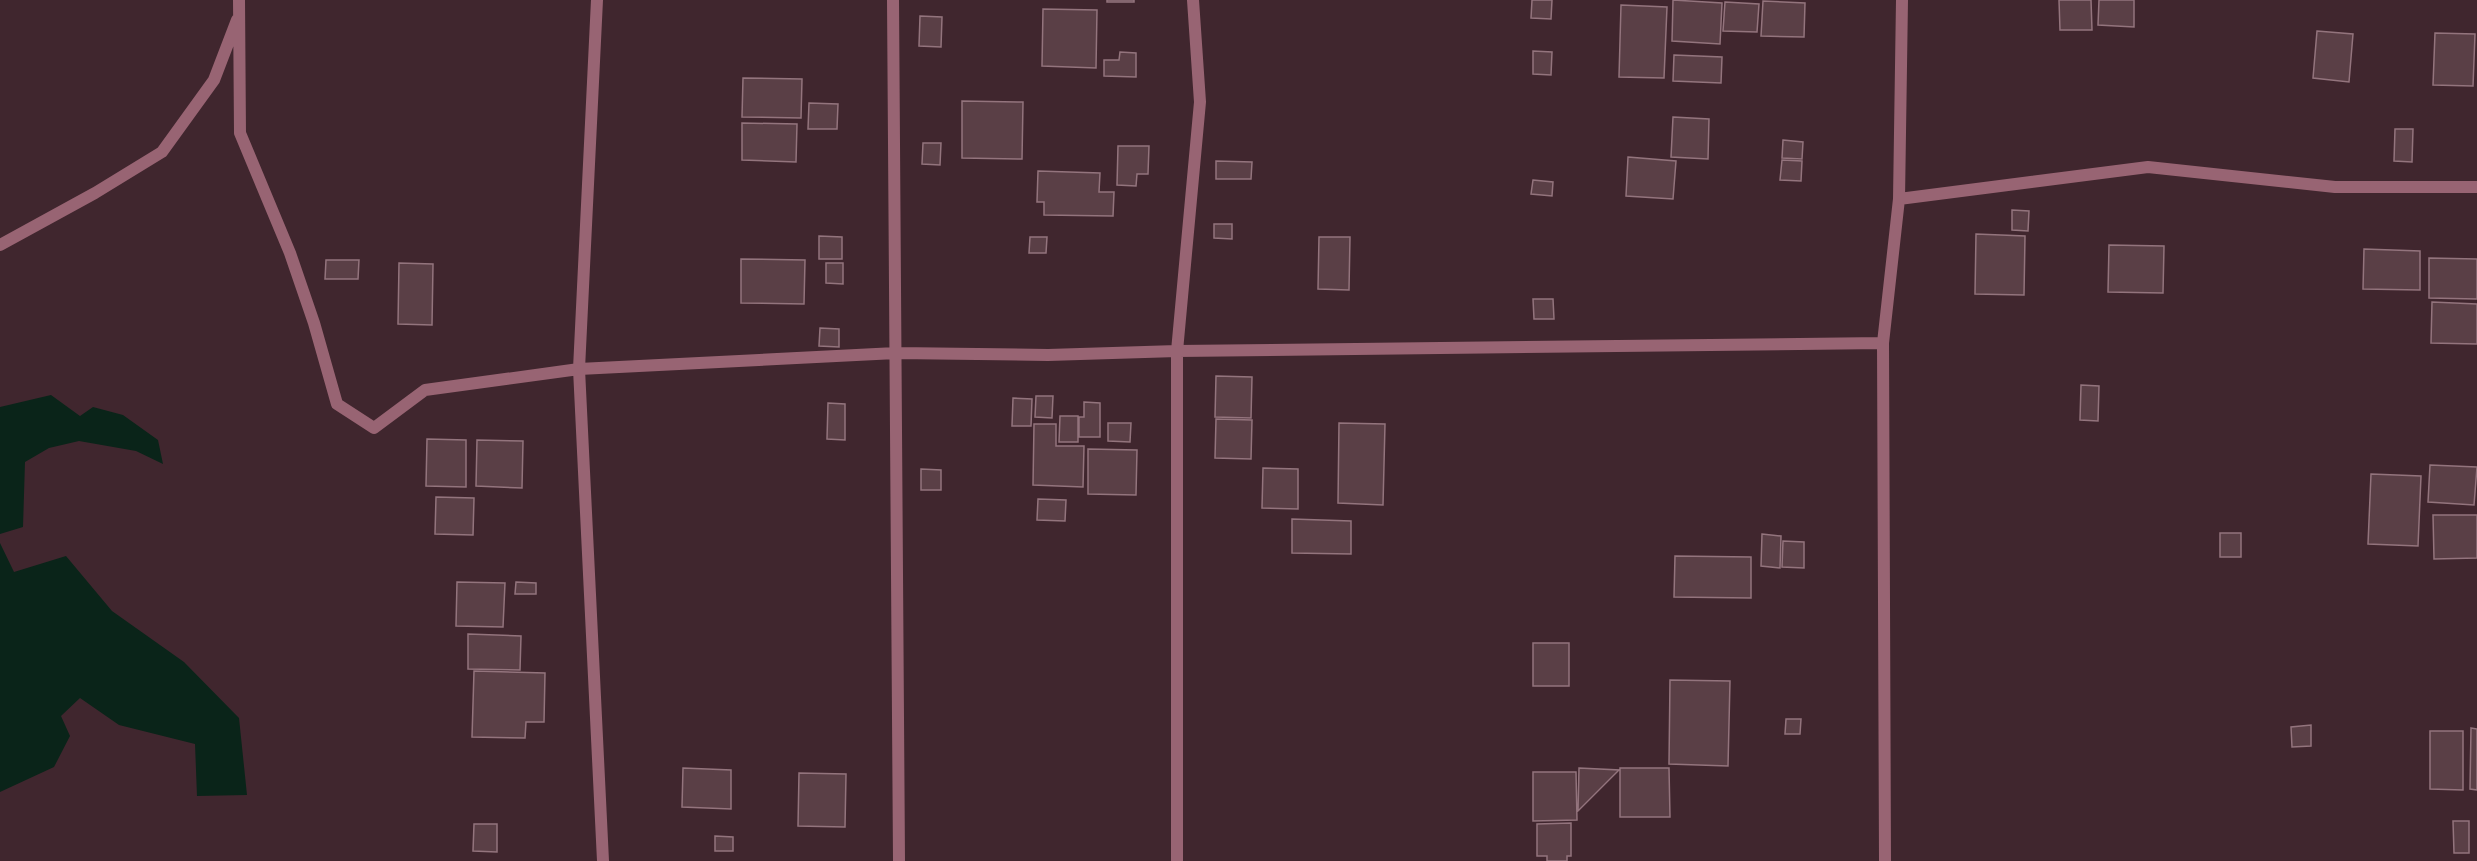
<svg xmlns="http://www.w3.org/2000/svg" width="2477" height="861" font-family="'Asap Condensed',sans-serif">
<rect width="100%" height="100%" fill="#40262e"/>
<path fill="#0a2419" d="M51,395L80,416L93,407L123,415L158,440L163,464L136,451L79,441L49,448L25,462L23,527L0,534V407Z
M0,543L14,572L66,556L112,611L184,662L239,718L247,795L197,796L195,744L119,725L80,698L61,716L70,736L54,767L0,792Z"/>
<path fill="#5a3f46" stroke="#93747d" stroke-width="1.5" d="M1107,0H1134V2H1107Z
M1532,0H1552L1551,19L1531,18Z
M1673,0L1722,3L1720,44L1672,41Z
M2059,0H2091L2092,30H2060Z
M2099,0H2134V27L2098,25Z
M1763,1L1805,3L1804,37L1761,36Z
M1725,2L1759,4L1757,32L1723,31Z
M1621,5L1667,7L1664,78L1619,77Z
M1043,9L1097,10L1096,68L1042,66Z
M920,16L942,17L941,47L919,46Z
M2317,31L2353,34L2349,82L2313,78Z
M2435,33L2475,34L2473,86L2433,85Z
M1533,51L1552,52L1551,75L1533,74Z
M1120,52L1136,53V77L1104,76V60H1119Z
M1674,55L1722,57L1721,83L1673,81Z
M743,78L802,79L801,118L742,117Z
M962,101L1023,102L1022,159L962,158Z
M809,103L838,104L837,129H808Z
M1673,117L1709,119L1708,159L1671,157Z
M742,123L797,124L796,162L742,160Z
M2395,129H2413L2412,162L2394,161Z
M1783,140L1803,142L1802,159L1782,158Z
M923,143H941L940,165L922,164Z
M1118,146H1149L1148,174H1137L1136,186L1117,185Z
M1628,157L1676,161L1673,199L1626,196Z
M1782,160L1802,161L1801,181L1780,180Z
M1216,161L1252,162L1251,179H1216Z
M1038,171L1100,173L1099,192H1114L1113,216L1044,215V202H1037Z
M1533,180L1553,182L1552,196L1531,194Z
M2012,210L2029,211L2028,231L2012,230Z
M1214,224H1232V239L1214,238Z
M1976,234L2025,236L2024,295L1975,294Z
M819,236L842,237V259H819Z
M1030,237H1047L1046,253H1029Z
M1319,237H1350L1349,290L1318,289Z
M2109,245L2164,246L2163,293L2108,292Z
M2364,249L2420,251V290L2363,289Z
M2429,258L2477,259V299L2429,298Z
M741,259L805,260L804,304L741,303Z
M326,260H359L358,279H325Z
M399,263L433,264L432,325L398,324Z
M826,263H843V284L826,283Z
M1533,299H1553L1554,319H1534Z
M2432,302L2477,304V344L2431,343Z
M820,328L839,329V347L819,346Z
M1216,376L1252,377L1251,418L1215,417Z
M2081,385L2099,386L2098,421L2080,420Z
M1036,396H1053L1052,418L1035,417Z
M1013,398L1032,399L1031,426H1012Z
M1084,402L1100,403V437H1079V417H1084Z
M828,403L845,404V440L827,439Z
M1060,416H1078V442H1059Z
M1216,419L1252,420L1251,459L1215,458Z
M1108,423H1131L1130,442L1108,441Z
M1339,423L1385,424L1383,505L1338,503Z
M1034,424H1056V446H1084L1083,487L1033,485Z
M427,439L466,440V487L426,486Z
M477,440L523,441L522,488L476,486Z
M1088,449L1137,450L1136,495L1088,494Z
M2430,465L2477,467L2474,505L2428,502Z
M1263,468L1298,469V509L1262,508Z
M921,469L941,470V490H921Z
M2371,474L2421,476L2418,546L2368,544Z
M436,497L474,498L473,535L435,534Z
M1038,499L1066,500L1065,521L1037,520Z
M2433,515H2477V558L2434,559Z
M1292,519L1351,521V554L1292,553Z
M2220,533H2241V557H2220Z
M1762,534L1781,536L1780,568L1761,566Z
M1783,541L1804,542V568L1782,567Z
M1675,556L1751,557V598L1674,597Z
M457,582L505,583L503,627L456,626Z
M516,582L536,583V594H515Z
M468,634L521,636L520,670L468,669Z
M1533,643H1569V686H1533Z
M474,671L545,673L544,722H526L525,738L472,737Z
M1670,680L1730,681L1728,766L1669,764Z
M1786,719H1801L1800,734H1785Z
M2311,725V746L2292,747L2291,727Z
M2471,728L2477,729V790L2470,789Z
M2430,731H2463V790L2430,789Z
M683,768L731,770V809L682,807Z
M1579,768L1619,770L1578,811Z
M1620,768H1669L1670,817H1620Z
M1533,772H1576L1577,820L1533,821Z
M799,773L846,774L845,827L798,826Z
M2453,821H2469V853H2454Z
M1571,823V856H1567V861H1547V856H1537V824Z
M474,824H497V852L473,851Z
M715,836L733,837V851H715Z"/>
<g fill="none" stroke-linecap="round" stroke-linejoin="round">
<path stroke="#986473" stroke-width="12" d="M239,0L240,133L290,253L314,323L337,404L374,428L425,390L579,369L896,353L1048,355L1177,351L1883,343
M597,0L579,369L603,861
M893,0L899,861
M1899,199L2148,167L2335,187H2477
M0,245L95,193L162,152L214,80L237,20
M1177,861V351L1200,102L1193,0
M1885,861L1883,343L1899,199L1902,0"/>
</g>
</svg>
